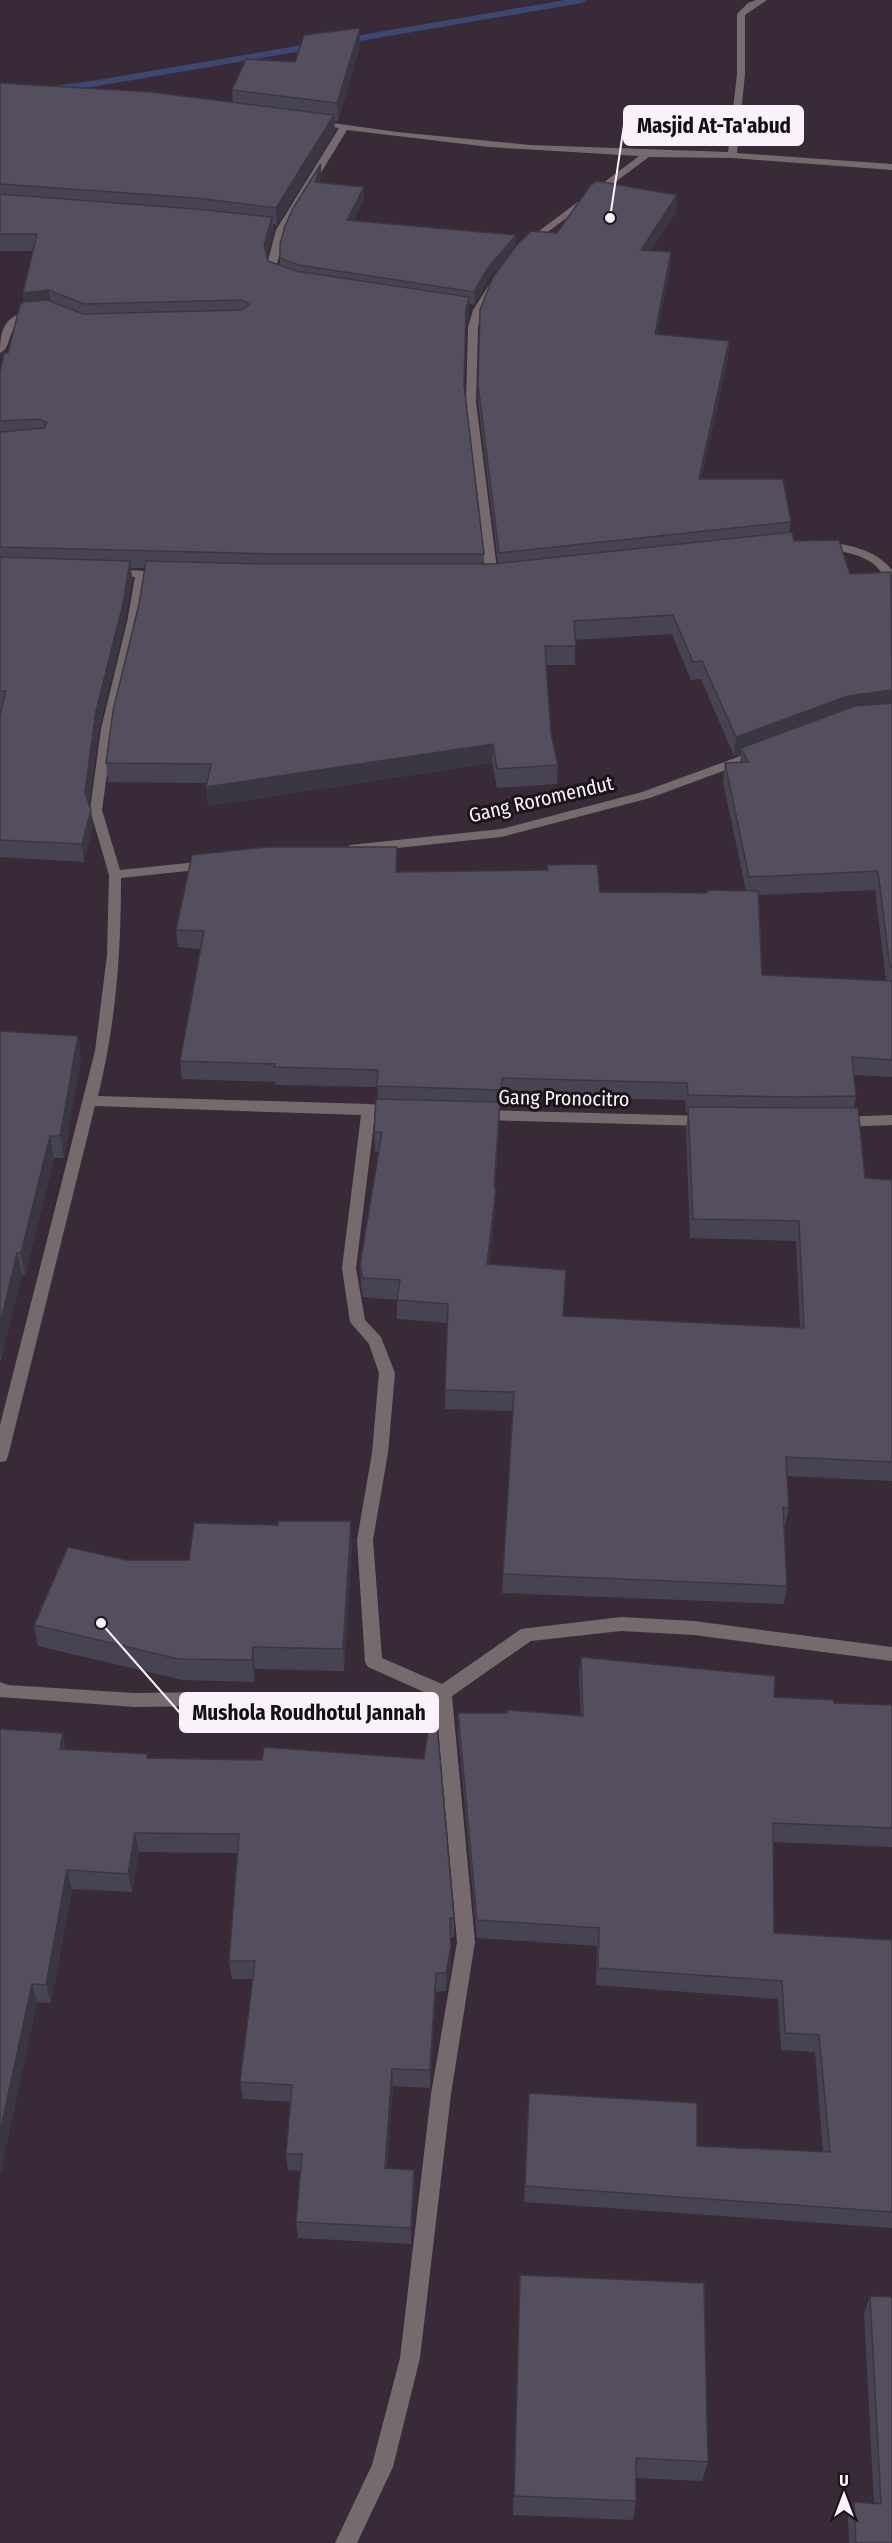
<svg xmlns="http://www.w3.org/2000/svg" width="892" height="2543" font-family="'Fira Sans Condensed',sans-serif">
<rect width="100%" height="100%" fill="#382a37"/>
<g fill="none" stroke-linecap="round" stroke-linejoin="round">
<path fill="#3d476f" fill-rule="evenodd" d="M565,0H587L582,3L98,86L38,94L0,92V86L38,88L98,80Z"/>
<path fill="#756b6e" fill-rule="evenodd" d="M756,0H767L745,15V74L737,153L892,164V170L732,158L649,157L526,248L523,247V243L639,156L489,147L347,130L286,230L276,268L277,272L287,278L282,281L268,274L266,268L276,230L339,128L311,124V120L397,132L530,145L728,152L737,74V14L748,3Z
M499,273L504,276L483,310L478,327L476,402L498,577L492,580L486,577L466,402L468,327L473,310L496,274Z
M36,310L40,311V315C0,324 16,346 0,353C0,325 7,314 36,310Z
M823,542C848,544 875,549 892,570V581C884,578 879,567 871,562C855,552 837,551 819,547L817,545Z
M111,569L162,572L168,575L162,578L146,577L139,622L113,729L102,810L120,870L207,861L213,865L207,869L121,878C121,953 116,1023 98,1096L369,1104L394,1106L401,1111L394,1116L375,1115L356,1268L365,1320L381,1337L395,1373L388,1453L373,1540L382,1658L442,1684L521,1629L621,1617L694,1621L892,1647V1661L694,1635L621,1631L531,1641L452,1696L475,1942L451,2094L420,2358L393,2467L357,2543H335L372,2465L400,2358L431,2094L457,1942L437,1717L211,1706L134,1707L0,1697V1682L8,1685L134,1693L211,1692L435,1702V1697L368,1667L365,1662L357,1540L372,1453L379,1373L369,1344L350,1322L342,1268L361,1115L95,1106L8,1456L6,1461L0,1462V1425L95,1051L107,955L109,875L90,810L101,729L127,622L135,577L107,574L105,572Z
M757,750L761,751V757L650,798L501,837L350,853L344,849L350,845L501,829L642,792Z
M481,1110L706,1116L713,1121L706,1126L481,1120L474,1115Z
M892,1115V1125L838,1127L831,1122L838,1117Z"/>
</g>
<path fill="#484352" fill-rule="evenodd" d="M360,46L338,121H334L335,131L277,225L273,224V234L267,255L268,261L280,265V258L321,176L319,183L364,199L353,221L516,235V246L677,195L676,212L651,250L671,252L670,269L657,334L729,341L728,358L701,479L791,522L789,532L794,541L850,574H892V1077L853,1075L856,1096L854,1108L865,1178L892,1180V1481L787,1476L789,1508L785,1526H784L787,1586L784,1604L502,1593L513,1411L445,1409L447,1323L397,1319V1300L363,1297L361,1284L360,1265L379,1152H375L374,1132L378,1099L377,1087L276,1085L275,1082L182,1079L180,1061L201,949L178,947L176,930L397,872L600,892L707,893L746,891L723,782L725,763L740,762L741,753L734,756L701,679L691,680L672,634L575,640V665H546L551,734L558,765L557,784L497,788L492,763L208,806L206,787L207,783L108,782L106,763L139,604L145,568H131L132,578L125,622L99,729L89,803L93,828L84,862L0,857V715L1,709H0V373L8,353L24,302L23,293L33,251H0V83L233,102L232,90L295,62ZM512,251L478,384V402L498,563L484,564V554L464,388L466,327L469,314V304L474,305L487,281ZM875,890L886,981L762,975L759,895ZM501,1096L685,1100L686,1113H688L686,1127L690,1238L796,1241L800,1328L563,1316L489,1265L495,1208V1188Z
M0,1031L81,1058L64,1158H54L25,1275H22L1,1360H0Z
M352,1543L344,1671L255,1669V1682L182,1680L38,1646L34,1625L126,1560H189Z
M581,1657L774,1697L834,1703L892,1705V1847L773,1842L774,1933L892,1940V2228L524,2202L529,2093L697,2146L823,2152L815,2052L781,2050L778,1999L596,1985L597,1946L477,1938L458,1732V1713L581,1716L579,1676Z
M0,1729L67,1750L148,1758L454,1918V1937H451V1964L446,1991L436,1992L430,2088L393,2086L387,2168L414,2170L415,2186L411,2244L298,2238L296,2222L301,2171L288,2170L286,2154L291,2102L243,2099L240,2082L253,1979H232L229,1961L237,1853L139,1852L132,1892L72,1889L51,2003L37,2002L1,2170H0Z
M520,2275L708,2462L702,2481L636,2478V2501L633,2520L513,2515Z
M870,2296L892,2543H849L848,2516L854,2502L874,2504L864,2313Z"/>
<path fill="#3b3742" d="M360,28V46L338,121L337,103Z
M334,115L335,131L277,225L276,208Z
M321,164V176L316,194L315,182Z
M364,187V199L347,232V220Z
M677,195L676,212L640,267L641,250Z
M272,217L273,234L265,261L264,245Z
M516,235V247L487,281L474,305V292L487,269Z
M671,252L670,269L654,351L655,334Z
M49,290L51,307L25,310L23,293Z
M469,297V314L466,327V310Z
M729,341L728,358L697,496L699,479Z
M130,561L132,578L125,622L99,729L88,810L85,792L96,711Z
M892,690V709L741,748V753L734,756L736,737L848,696Z
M493,744L492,763L208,806L206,787Z
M91,810L93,828L84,862L82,844Z
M78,1036L81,1058L64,1158L60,1136Z
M500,1102L499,1122L493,1207L494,1188Z
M50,1136L54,1158L25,1275L21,1253Z
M496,1188L495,1208L487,1284V1264Z
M17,1253L22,1275L1,1360L0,1354V1324Z
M351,1521L352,1543L344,1671L343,1649Z
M253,1647L255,1669V1682L252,1660Z
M63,1733L67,1753L60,1749Z
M135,1833L139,1852L132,1892L128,1874Z
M67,1870L72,1889L51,2003L46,1985Z
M451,1946V1964L446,1991V1973Z
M436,1973V1992L430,2088V2070Z
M32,1984L37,2002L1,2170L0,2167V2132Z
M392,2069L393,2086L386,2185L385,2168Z
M414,2170L415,2186L411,2244V2228Z"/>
<path fill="#544e5f" stroke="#3b3742" stroke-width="1.5" d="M360,28L337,103L232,90L246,59L295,62L304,35Z
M0,83L151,92L334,115L276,208L196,198L0,184Z
M321,164L315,182L364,187L347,220L516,235L487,269L474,292L299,265L280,258V244L285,226L293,208Z
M597,181L677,195L641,250L671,252L655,334L729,341L699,479H783L791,522L499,553L478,384L480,310L493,277L516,246L531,231L557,233L590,186Z
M0,194L195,209L272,217L264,245L268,261L296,271L469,297L466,310L464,385L484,554H271L0,547V432L44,428L47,423L40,419L0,421V373L4,353H8L20,305L23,302L47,300L83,314L242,310L249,304L242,300L84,304L49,290L23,293L37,234H0Z
M792,532L794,541L839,540L850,574L891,572L892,690L848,696L736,737L702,661L693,662L673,615L574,621L576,646H545L551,734L558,765L497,769L493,744L206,787L211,764L106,763L113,711L139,604L146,561L271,564H492Z
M0,557L130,561L123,604L96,711L85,792L91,810L82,844L0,840V715L6,691H0Z
M892,703V967H890L878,871L749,877L725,763L748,762L741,748L855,706Z
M266,847H397L396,872L548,870L547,865L597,864L600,892L707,893V890L758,891L762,975L892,981V1060L852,1057L856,1096L793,1097L688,1095L687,1083L502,1078L501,1090L377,1086L378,1070L274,1067L275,1064L180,1061L204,931L176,930L192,855Z
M0,1031L78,1036L60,1136H50L21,1253H17L0,1324Z
M376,1099L500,1102L494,1188H496L487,1264L566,1270L563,1316L804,1328L799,1221L693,1219L688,1107L858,1108L865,1178L892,1180V1462L786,1457L789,1508L783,1507L787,1586L503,1574L514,1392L445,1390L448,1304L397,1300L400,1280L363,1278L360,1265L382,1132H374Z
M278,1521H351L343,1649L253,1647L252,1660L179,1659L34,1625L68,1547L126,1560H189L194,1523L278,1525Z
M581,1657L775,1676L774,1697L834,1700V1703L892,1705V1828L773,1823L774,1933L892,1940V2212L525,2186L529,2093L697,2103V2146L830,2152L819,2035L785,2033L782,1981L598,1968L599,1928L477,1920L458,1713H507L508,1710L583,1716Z
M431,1712H436L454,1918H450L451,1946L446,1973H436L430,2070L392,2069L385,2168L414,2170L411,2228L296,2222L302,2154H286L292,2085L240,2082L255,1961H229L239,1834L135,1833L128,1874L67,1870L46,1985L32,1984L0,2132V1729L63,1733L60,1749L148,1754L147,1758L262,1760L264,1747L424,1759Z
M520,2275L704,2283L708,2462L636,2458V2501L514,2496Z
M870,2296L892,2297V2543H856L854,2502L881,2504Z"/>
<g text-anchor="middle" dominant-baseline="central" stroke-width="6" stroke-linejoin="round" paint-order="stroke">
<g font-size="20" fill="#fbf1fa" stroke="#1b151b">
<text transform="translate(541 799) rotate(-13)">Gang Roromendut</text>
<text transform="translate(564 1098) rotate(1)">Gang Pronocitro</text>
</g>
</g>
<path fill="none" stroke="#fbf1fa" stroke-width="2" d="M610 218L624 125M101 1623L180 1713"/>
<g fill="#fbf1fa" stroke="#1b151b" stroke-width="2">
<circle cx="610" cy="218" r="6"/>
<circle cx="101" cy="1623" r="6"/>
</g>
<g fill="#fbf1fa" stroke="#fbf1fa" stroke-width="2">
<rect x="624" y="106" width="179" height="39" rx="6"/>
<rect x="180" y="1693" width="258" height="39" rx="6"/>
</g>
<g font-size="21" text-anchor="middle" font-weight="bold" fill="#111">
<text x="714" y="133">Masjid At-Ta'abud</text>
<text x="309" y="1720">Mushola Roudhotul Jannah</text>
</g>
<g transform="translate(844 2495)" stroke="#1b151b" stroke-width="4.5" paint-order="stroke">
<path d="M0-4.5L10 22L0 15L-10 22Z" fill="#fbf1fa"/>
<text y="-9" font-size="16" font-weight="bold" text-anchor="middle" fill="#fbf1fa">U</text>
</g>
</svg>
